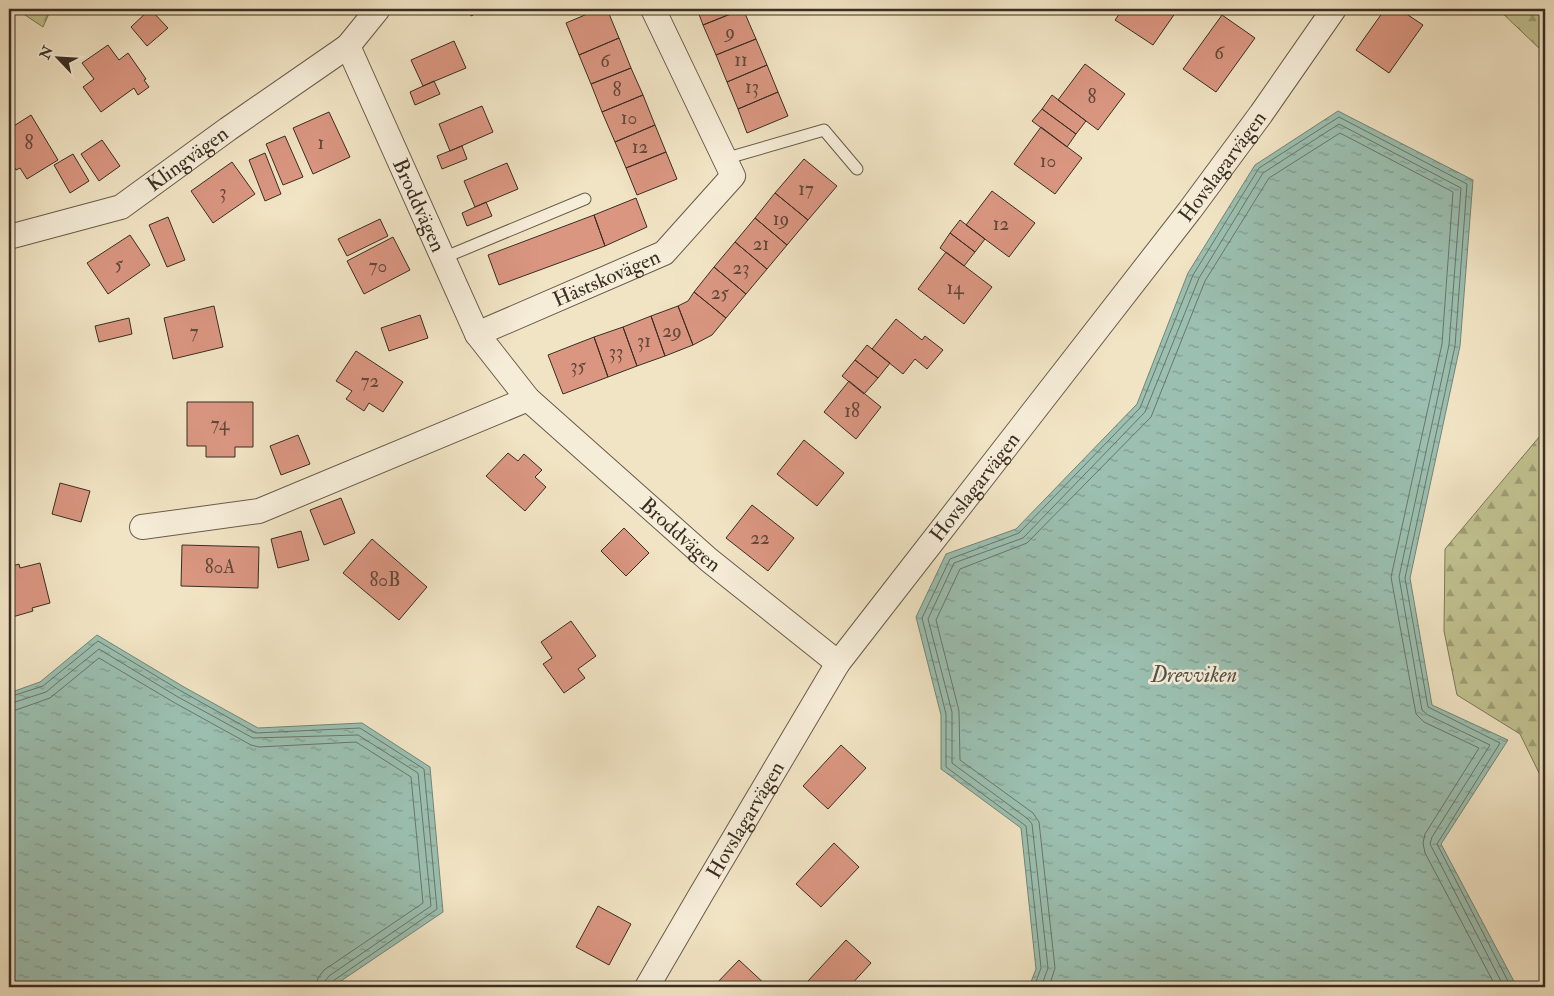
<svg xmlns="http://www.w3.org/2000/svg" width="1554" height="996" font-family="'IM FELL Double Pica',serif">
<defs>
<pattern id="forest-firs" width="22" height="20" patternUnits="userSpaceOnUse" patternTransform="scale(1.25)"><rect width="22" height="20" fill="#c1c290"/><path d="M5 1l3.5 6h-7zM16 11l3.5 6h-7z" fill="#9e9e75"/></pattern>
<pattern id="water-ripples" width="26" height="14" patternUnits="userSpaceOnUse" patternTransform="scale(1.25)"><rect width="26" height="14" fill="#9bbfb0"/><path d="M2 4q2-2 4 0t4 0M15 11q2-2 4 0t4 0" fill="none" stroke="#7f9c8f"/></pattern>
</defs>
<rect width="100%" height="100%" fill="#f1e4c4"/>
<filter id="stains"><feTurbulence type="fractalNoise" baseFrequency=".004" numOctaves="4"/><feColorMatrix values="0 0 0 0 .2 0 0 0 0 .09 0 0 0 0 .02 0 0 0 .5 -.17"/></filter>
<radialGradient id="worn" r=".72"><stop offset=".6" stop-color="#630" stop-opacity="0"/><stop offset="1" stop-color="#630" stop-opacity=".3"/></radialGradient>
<path fill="url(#forest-firs)" stroke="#7e7859" d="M16,9H51L43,27Z
M1498,9H1545V55L1542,51Z
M1545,430V782L1543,781L1520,734L1457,695L1444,631L1445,549Z"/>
<path fill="url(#water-ripples)" stroke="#748577" d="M1338,111L1473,180L1460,346L1410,578L1432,705L1508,740L1441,844L1517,987H1029L1036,969L1021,828L941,769V715L916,617L946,554L1016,529L1137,404L1188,273L1255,165Z
M97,635L184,687L258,728L362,723L430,767L443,912L332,987H9V693L40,682Z"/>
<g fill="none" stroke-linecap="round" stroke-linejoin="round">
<path stroke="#6a7669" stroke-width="1" d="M9,697L43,686L98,641L181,691L256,733L360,728L424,769L437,909L333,981L330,987
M9,704L46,692L99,649L178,697L253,738L358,735L418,773L431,906L329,976L325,981L324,987
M9,711L16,710L50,698L99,658L175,703L251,745L259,747L356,742L411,777L423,903L324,970L318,978L316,987
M1034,987L1041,968L1026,826L946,767V714L922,618L950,559L1019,533L1140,408L1193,275L1259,168L1339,117L1467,184L1455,346L1405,578L1428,707L1500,743L1437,844L1511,987
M1041,987L1048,968L1032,824L1028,819L952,763V712L928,619L954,563L1023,538L1145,412L1199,278L1263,173L1339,124L1461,188L1449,345L1399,577L1422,710L1428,715L1490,745L1432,837L1430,844L1504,987
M1049,987L1055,968L1039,822L1033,813L960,760L959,711L936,620L960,569L1027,543L1151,417L1205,281L1269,178L1340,133L1453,192L1442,344L1391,577L1416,714L1424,722L1479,748L1425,834L1423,843L1425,853L1496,987"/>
</g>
<path fill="#da9681" stroke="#3a2e22" d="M150,9L168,28L147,46L131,27Z
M461,9H478L472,16Z
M599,9H607L619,38L579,55L566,23Z
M697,9H743L703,25Z
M743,9L756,39L716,55L703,25Z
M1123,9H1178L1153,45L1115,20Z
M1385,9H1399L1423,25L1389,73L1356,50Z
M1222,15L1255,38L1216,92L1183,69Z
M619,38L631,68L591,84L579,55Z
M756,39L767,65L727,82L716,55Z
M454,41L466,68L423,86L411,60Z
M108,45L119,60L128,53L146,79L144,80L149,87L138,95L134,88L101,112L83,87L94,79L82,63Z
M1085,64L1125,94L1098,130L1058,100Z
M767,65L778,92L738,109L727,82Z
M631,68L643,95L602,112L591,84Z
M434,81L440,94L415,105L410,92Z
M778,92L788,116L747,133L738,109Z
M643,95L655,125L615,142L602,112Z
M1052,95L1086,121L1076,134L1042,109Z
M482,106L493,132L450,151L439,124Z
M1042,109L1076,134L1067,147L1032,121Z
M329,112L350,157L313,174L293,128Z
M31,115L58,160L27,179L20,168L16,170L9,158V129Z
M655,125L666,152L626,168L615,142Z
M1041,127L1082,158L1055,194L1014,164Z
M285,136L303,177L283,185L266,144Z
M102,140L120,166L99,181L81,154Z
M462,146L467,159L442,169L437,156Z
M666,152L677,179L637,195L626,168Z
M265,153L281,194L265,201L249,160Z
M73,154L89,181L70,193L54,165Z
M804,159L837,186L808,220L775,193Z
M232,162L255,194L213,223L191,191Z
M507,163L518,189L475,207L464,181Z
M992,191L1035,223L1009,257L966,225Z
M775,193L808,220L787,245L755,218Z
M636,198L647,227L605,246L594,215Z
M486,202L492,216L467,226L462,213Z
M594,215L605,246L499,285L488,255Z
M168,217L185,260L167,267L149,225Z
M755,218L787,245L767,269L735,242Z
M380,219L388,236L347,256L338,239Z
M960,220L985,239L975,252L950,233Z
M950,233L975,252L964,266L940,248Z
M130,235L150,265L108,294L87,263Z
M393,237L410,270L364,294L347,261Z
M735,242L767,269L746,294L714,267Z
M946,252L992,287L964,324L918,289Z
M714,267L746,294L726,318L694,292Z
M694,292L726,318L712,335L693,345L678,306L688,301Z
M214,306L223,347L173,359L164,318Z
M678,306L693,345L665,356L651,316Z
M420,315L428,338L389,351L381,328Z
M651,316L665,356L637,366L623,327Z
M129,318L132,334L99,342L95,326Z
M896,319L922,340L925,336L943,350L927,369L915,359L903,374L872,349Z
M623,327L637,366L608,377L594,337Z
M594,337L608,377L563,394L548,355Z
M867,345L890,363L878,378L855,360Z
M356,351L403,382L383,412L369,403L364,411L346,399L352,391L336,381Z
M855,360L878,378L864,394L842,376Z
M849,381L881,407L856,439L824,412Z
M187,402H253V447H235V457H206V446H187Z
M298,435L310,464L281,475L270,446Z
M804,440L844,473L817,506L777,474Z
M508,453L518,461L524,454L542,470L535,477L546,487L525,511L486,476Z
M60,483L90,491L81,522L52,514Z
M341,498L355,533L324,545L310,510Z
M752,505L794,538L768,571L726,538Z
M624,528L649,553L626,576L601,551Z
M301,531L309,560L278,568L271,539Z
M372,539L427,587L399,620L343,573Z
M182,545L259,547L258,588L181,586Z
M40,563L50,603L32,608L33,611L9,618V567L19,564L20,568Z
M571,621L596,656L578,669L585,678L564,693L543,664L552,658L541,642Z
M841,745L866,768L828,809L803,786Z
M834,843L859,867L821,907L796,884Z
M598,906L631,924L609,965L576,947Z
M846,940L871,963L849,987H816L808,981Z
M739,960L768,987H717L715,985Z"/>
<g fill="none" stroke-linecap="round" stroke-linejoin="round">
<g stroke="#685c4a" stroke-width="13">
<path id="service" d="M724,159L824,130L857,169
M443,258L585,199"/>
</g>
<g stroke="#685c4a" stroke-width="26">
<g id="minor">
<path id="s1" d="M378,9L348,46L477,334L528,399L709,560L838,663"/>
<path id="s2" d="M9,237L121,207L228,129L348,46"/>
<path id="s3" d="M477,334L664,253L733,176L653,9"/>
<path d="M142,527L259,511L528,399"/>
<path id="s4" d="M647,987L700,896L838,663L1190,210L1261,114L1334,9"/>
</g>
</g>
<use href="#service" stroke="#f6edd9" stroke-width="11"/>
<use href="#minor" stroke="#f6edd9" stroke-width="24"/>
</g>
<g text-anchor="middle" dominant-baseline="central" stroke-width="5" stroke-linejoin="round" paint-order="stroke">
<g font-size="19" fill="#62483a">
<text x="730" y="32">9</text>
<text x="1219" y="53">6</text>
<text x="741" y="60">11</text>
<text x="605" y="61">6</text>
<text x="752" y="87">13</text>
<text x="617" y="90">8</text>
<text x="1092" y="97">8</text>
<text x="629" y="118">10</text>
<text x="29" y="143">8</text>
<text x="321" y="143">1</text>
<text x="640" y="147">12</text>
<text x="1048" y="161">10</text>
<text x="806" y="189">17</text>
<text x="223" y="192">3</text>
<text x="781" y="219">19</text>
<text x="1001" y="224">12</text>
<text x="761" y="244">21</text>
<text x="119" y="264">5</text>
<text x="378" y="266">70</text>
<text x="741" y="268">23</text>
<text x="955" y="288">14</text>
<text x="720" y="293">25</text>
<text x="672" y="331">29</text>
<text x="194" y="332">7</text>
<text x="644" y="341">31</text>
<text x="616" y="352">33</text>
<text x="578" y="366">35</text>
<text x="370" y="381">72</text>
<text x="852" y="411">18</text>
<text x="220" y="424">74</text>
<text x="760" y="538">22</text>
<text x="220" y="567">80A</text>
<text x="385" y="580">80B</text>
</g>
<g font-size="21" fill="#3a2e22" stroke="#f6edd9">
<text stroke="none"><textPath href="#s2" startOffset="198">Klingvägen</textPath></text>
<text stroke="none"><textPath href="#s4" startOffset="1004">Hovslagarvägen</textPath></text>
<text stroke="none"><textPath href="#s1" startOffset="222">Broddvägen</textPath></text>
<text stroke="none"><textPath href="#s3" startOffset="141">Hästskovägen</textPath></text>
<text stroke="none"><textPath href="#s4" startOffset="599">Hovslagarvägen</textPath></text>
<text stroke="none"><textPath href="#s1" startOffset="650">Broddvägen</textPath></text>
<text stroke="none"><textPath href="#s4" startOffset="194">Hovslagarvägen</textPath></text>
</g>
<g font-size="22" font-style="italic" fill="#525246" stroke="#f6edd9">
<text x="1194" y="675">Drevviken</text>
</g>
</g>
<rect width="1554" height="996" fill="none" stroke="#f1e4c4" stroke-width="30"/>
<rect x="10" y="10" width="1534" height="976" fill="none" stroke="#3a2e22" stroke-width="2.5"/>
<rect x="15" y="15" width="1524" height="966" fill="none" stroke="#3a2e22"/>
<g transform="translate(58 58) rotate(295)" stroke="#f6edd9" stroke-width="4" paint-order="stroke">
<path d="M0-4L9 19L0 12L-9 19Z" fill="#3a2e22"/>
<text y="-8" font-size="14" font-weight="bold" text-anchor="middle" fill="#3a2e22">N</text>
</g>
<rect width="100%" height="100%" filter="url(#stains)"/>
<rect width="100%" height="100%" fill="url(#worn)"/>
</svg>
